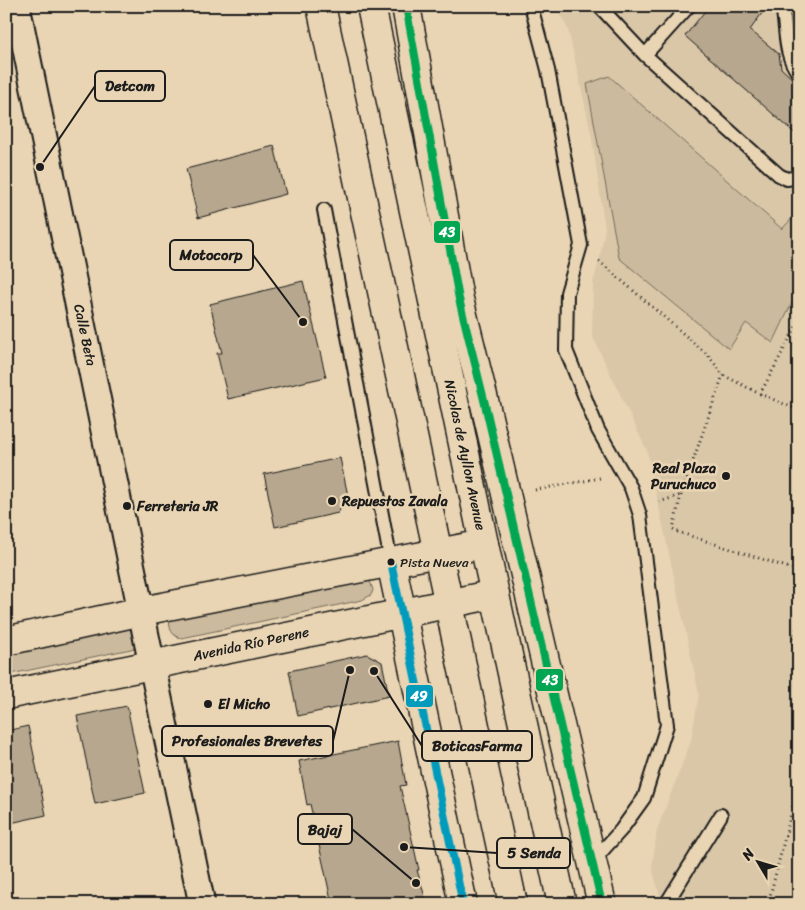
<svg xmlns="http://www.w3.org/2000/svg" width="805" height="910" font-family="Sriracha,sans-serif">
<rect width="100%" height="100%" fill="#e9d5b3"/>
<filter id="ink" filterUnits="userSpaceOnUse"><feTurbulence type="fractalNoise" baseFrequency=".02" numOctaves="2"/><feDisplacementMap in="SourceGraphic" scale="10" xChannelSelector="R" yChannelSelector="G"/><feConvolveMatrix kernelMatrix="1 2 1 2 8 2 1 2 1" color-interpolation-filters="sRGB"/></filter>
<g filter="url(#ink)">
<path fill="#dac7a8" d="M556,6H799V904H662L652,867L657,830L691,741L699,694L647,451L592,335L593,283L599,261L605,229L591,132L568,29Z"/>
<path fill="#cbba9d" stroke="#746b5c" d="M609,76L782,229L799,211V288L773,343L746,323L729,349L619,258L587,84Z
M364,578L370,581L373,590L371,595L362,600L182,638C172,637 168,628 170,618Z
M131,628L134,630L136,647L131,649L6,675V652Z"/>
<path fill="#b6a78e" stroke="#1c1c1c" d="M709,6H767L750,30L779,54L781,68L799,85V137L685,36Z
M274,146L286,194L198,218L186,169Z
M303,281L326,377L228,399L217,353H222L210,304Z
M340,458L348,496L338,513L275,527L264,474Z
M367,654L382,662L389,696L298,716L289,671Z
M127,706L145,793L95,804L77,716Z
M28,726L46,815L6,824V731Z
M398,741L406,785L400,786L419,870H417L427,904H332L310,804L307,805L299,761Z"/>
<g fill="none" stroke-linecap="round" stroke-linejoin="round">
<g stroke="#1c1c1c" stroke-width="16">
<path id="lane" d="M531,6L548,70L581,245L567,293L566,350L598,430L631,488L640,515L667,725L644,798L621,830L593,861
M599,6L645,55L779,175L787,179L799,177
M782,6C787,30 783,54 799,74
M645,55L689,6
M324,210L391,562
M666,904L721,815"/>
</g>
<g stroke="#1c1c1c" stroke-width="29">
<path id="street" d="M17,6L152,665L202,904"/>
</g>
<g stroke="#1c1c1c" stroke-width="31">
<path id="secondary" d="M406,6L459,299L484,400L602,904
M391,562L463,904
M6,641L142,611L484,544
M6,695L495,594"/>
</g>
<g stroke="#1c1c1c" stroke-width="31">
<path id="primary" d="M321,6L513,904
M371,6L484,544L562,904"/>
</g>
<path stroke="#1c1c1c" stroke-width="3" stroke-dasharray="1 4" stroke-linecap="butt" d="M599,261L708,355L723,375L760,394L799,410
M760,394L799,321
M535,490L600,478
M681,495L673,529L678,532L799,571
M659,502L681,495L723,375
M799,619L792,645L796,656L799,657
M768,904L799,782"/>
<use href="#lane" stroke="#e9d5b3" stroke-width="12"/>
<use href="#street" stroke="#e9d5b3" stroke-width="25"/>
<use href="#secondary" stroke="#e9d5b3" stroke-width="28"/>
<use href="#primary" stroke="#e9d5b3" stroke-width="28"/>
<g stroke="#e9d5b3" stroke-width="11">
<path id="bus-1" d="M406,6L459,299L484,400L602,904"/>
</g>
<g stroke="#e9d5b3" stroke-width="11">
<path id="bus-2" d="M391,562L463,904"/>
</g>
<use href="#bus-1" stroke="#00a651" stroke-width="8"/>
<use href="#bus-2" stroke="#039bbc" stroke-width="8"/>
</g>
</g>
<g fill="#1c1c1c" stroke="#e9d5b3" stroke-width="2">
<circle cx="726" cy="476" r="5"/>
<circle cx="332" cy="501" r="5"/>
<circle cx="127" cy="506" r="5"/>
<circle cx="391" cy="562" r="4.5"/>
<circle cx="208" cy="704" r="5"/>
</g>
<g text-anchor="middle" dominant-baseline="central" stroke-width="5" stroke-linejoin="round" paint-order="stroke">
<g font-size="13" fill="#1c1c1c" stroke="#e9d5b3" text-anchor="start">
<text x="400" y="562">Pista Nueva</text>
</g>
<g font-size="14" fill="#1c1c1c" stroke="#e9d5b3">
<text transform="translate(85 335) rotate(78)">Calle Beta</text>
<text transform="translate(465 455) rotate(78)">Nicolas de Ayllon Avenue</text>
<text transform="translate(251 644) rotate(-12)">Avenida Río Perene</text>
</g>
<g font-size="14" font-weight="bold" fill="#1c1c1c" stroke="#e9d5b3" text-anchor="start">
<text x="716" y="468" text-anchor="end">Real Plaza<tspan x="716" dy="16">Puruchuco</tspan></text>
<text x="342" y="501">Repuestos Zavala</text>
<text x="137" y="506">Ferreteria JR</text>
<text x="218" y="704">El Micho</text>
</g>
</g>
<path fill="none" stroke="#1c1c1c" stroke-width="2" d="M40 167L95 86M303 322L253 255M350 670L333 741M374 671L422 746M416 883L352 829M404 847L497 853"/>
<g fill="#1c1c1c" stroke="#e9d5b3" stroke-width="2">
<circle cx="40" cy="167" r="5"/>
<circle cx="303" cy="322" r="5"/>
<circle cx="350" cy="670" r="5"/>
<circle cx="374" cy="671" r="5"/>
<circle cx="416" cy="883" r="5"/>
<circle cx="404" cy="847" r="5"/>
</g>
<g fill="#e9d5b3" stroke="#1c1c1c" stroke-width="2">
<rect x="95" y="71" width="70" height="30" rx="5"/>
<rect x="170" y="240" width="83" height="30" rx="5"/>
<rect x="162" y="726" width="171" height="30" rx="5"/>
<rect x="422" y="731" width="110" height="30" rx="5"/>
<rect x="298" y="814" width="54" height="30" rx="5"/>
<rect x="497" y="838" width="73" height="30" rx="5"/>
</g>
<g font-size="15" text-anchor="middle" font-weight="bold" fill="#1c1c1c">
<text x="130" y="91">Detcom</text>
<text x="211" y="260">Motocorp</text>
<text x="247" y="746">Profesionales Brevetes</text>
<text x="477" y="751">BoticasFarma</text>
<text x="325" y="835">Bajaj</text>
<text x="534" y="858">5 Senda</text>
</g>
<g stroke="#e9d5b3" stroke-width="2">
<rect x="433" y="220" width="28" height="24" rx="5" fill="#00a651"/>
<rect x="535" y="668" width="29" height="24" rx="5" fill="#00a651"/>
<rect x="405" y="684" width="29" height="24" rx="5" fill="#039bbc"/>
</g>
<g font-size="14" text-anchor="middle" font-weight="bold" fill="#fff">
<text x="447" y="237">43</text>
<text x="550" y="685">43</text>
<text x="419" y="701">49</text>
</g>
<rect width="805" height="910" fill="none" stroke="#e9d5b3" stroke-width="25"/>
<rect x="12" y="12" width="780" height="885" fill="none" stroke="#1c1c1c" stroke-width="2" filter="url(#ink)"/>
<g transform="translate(758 862) rotate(308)" stroke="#e9d5b3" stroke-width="4" paint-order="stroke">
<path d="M0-4L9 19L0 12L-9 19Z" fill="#1c1c1c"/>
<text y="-8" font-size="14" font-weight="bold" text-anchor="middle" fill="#1c1c1c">N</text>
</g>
</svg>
